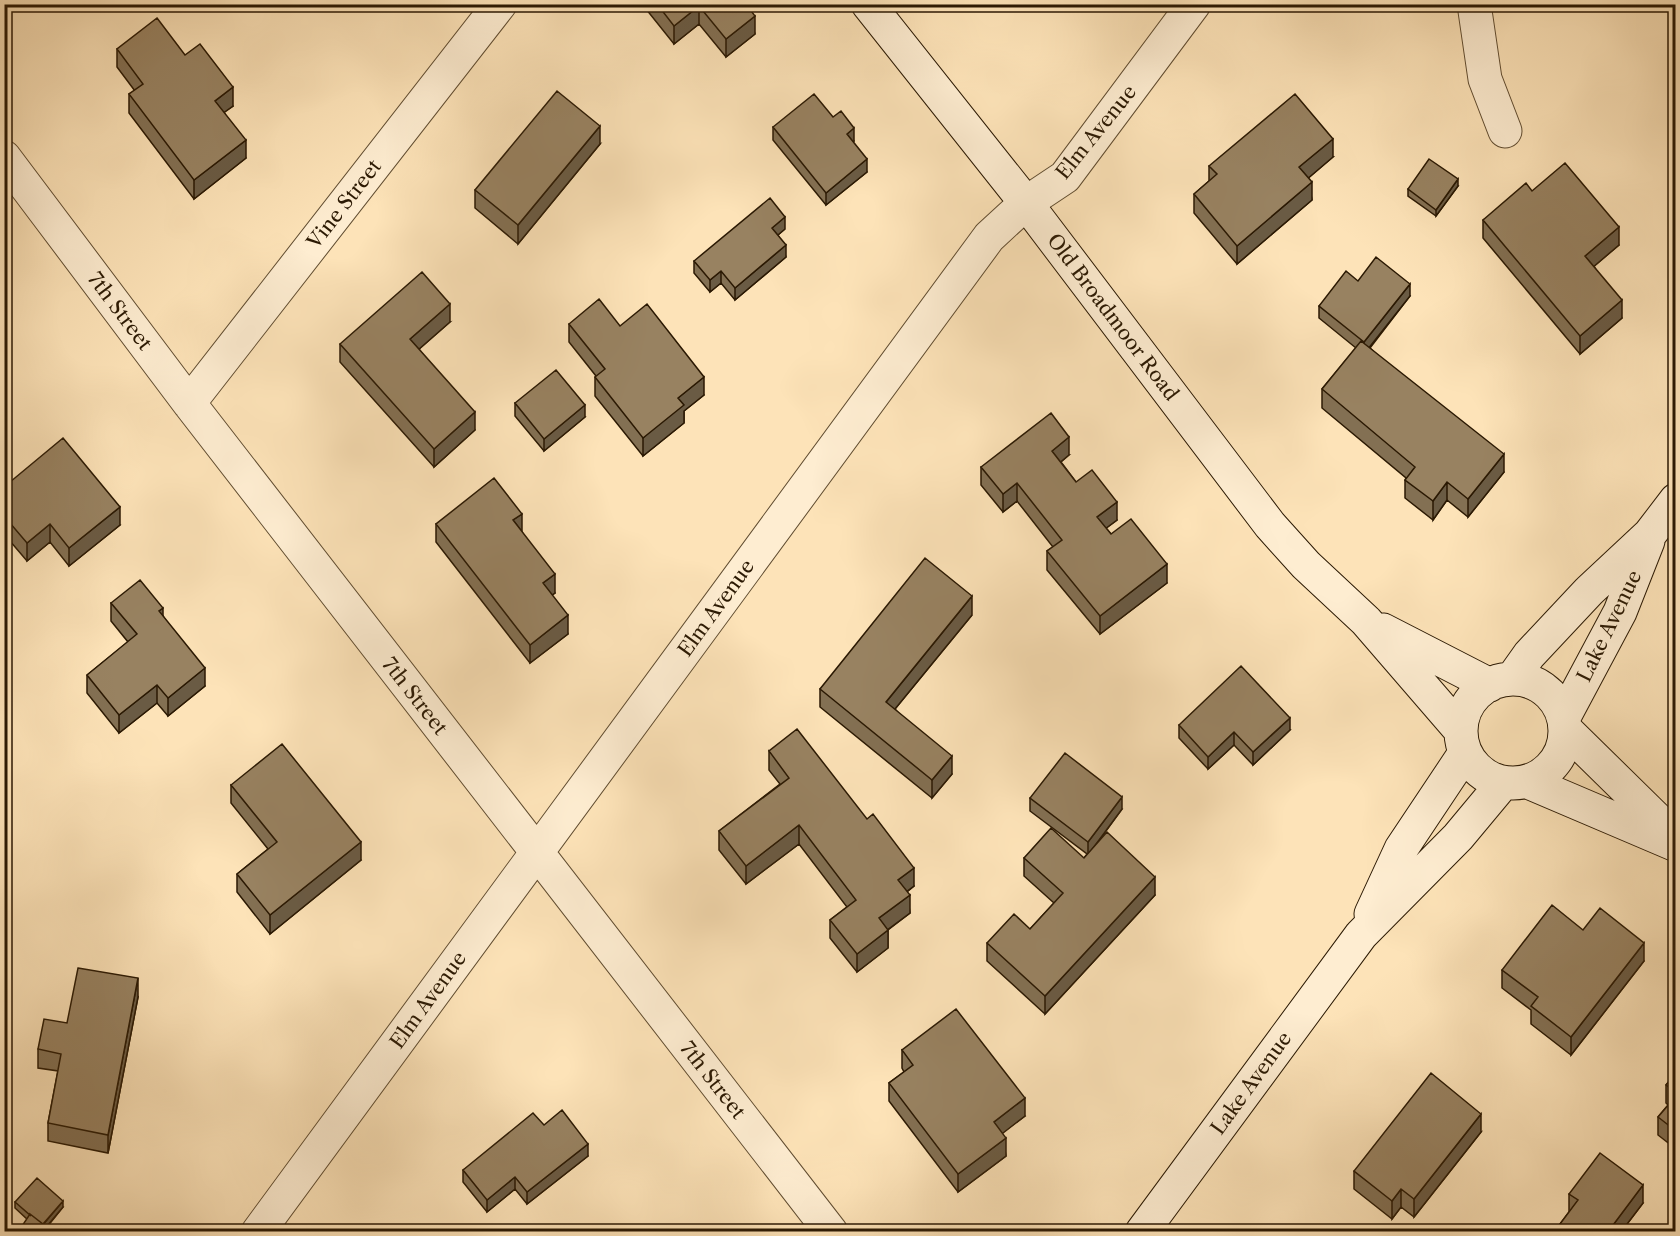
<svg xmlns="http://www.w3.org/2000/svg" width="1680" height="1236" font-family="'Libre Caslon Text',serif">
<rect width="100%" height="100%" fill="#fde3b8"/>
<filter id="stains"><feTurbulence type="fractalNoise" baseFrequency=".00333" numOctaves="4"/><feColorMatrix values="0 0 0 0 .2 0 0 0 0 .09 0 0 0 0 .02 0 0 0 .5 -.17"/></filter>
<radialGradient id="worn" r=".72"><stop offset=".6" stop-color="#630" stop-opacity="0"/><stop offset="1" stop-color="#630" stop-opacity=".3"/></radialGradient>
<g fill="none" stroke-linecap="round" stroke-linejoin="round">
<g stroke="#604c30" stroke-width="35">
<path id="street" d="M1474,4L1485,79L1505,131
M4,157L189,403L831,1232
M189,403L500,4
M258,1232L989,237L1026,203L1065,177L1194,4"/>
</g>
<g stroke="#2b1903" stroke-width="35">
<path id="secondary" d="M868,4L1026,203L1270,525L1306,565L1366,621L1461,731
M1383,630L1490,685
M1512,679L1529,655L1589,591L1650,534L1676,500
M1461 731a52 52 0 1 1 104 0a52 52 0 1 1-104 0Z
M1564,717L1620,612L1648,541
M1566,730L1676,838
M1528,782L1676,845
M1371,914L1401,849L1465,753
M1142,1232L1361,935L1458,837L1503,783"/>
</g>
<use href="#street" stroke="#feedd1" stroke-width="33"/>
<use href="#secondary" stroke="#feedd1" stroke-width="33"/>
</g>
<path fill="#837053" stroke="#2b1903" stroke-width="1.5" d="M642,4H746L755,34L726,57L699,24L674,44Z
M117,49L185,55L233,106L224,112L246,158L194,199L129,113V94L135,91L117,67Z
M833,117L854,141L853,142L867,172L826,205L773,140V127Z
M600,144L518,244L475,208V190Z
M1333,157L1308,178L1312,200L1237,264L1194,213V194L1209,181V166Z
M1458,186L1436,216L1408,196V189Z
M1532,191L1619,245L1594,266L1622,318L1580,354L1483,238V220Z
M785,229L778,235L786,257L735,300L721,283L710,292L694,273V261Z
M1358,281L1410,296L1370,348L1504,472L1468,517L1447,500L1433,520L1405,498V480L1406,478L1322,408V389L1356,348L1319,318V306Z
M450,322L419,349L475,430L434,467L340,362V344Z
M569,324L620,326L704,395L684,411V423L643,456L595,396V377L596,376L569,342Z
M515,403L585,417L544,451L515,416Z
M1069,455L1061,462L1076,482L1117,520L1106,528L1111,534L1167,583L1100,634L1047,570V551L1053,547L1017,501L1003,512L981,485V467Z
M4,487L120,525L69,566L50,542L27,561L4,534Z
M436,524L522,532L555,593L552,595L568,634L530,663L436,542Z
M111,603L163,616L205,686L168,716L157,703L119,733L87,693V675L128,642L111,621Z
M972,615L895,709L952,774L932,798L820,707V689Z
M1179,725L1290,730L1253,765L1234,745L1208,769L1179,738Z
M769,751L914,886L907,892L910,913L888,930V948L857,972L830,938V920L847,907L799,844L746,884L719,850V831L780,784L769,770Z
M231,785L361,860L270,934L237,892V874L268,849L231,803Z
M1030,798L1122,809L1095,846L1155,895L1045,1014L987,961V943L1030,929L1054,903L1024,876V858H1084L1087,854L1030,811Z
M1583,930L1644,961L1571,1055L1531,1024V1010L1502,988V970Z
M138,997L108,1153L48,1141V1123L58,1071L38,1068V1049L67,1023Z
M902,1050L1025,1116L1002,1133L1006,1156L958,1192L889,1101V1083L904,1072L902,1068Z
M1676,1073V1149L1658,1135V1117L1668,1105L1666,1103V1085Z
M544,1125L588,1156L527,1204L515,1189L487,1212L463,1182V1170Z
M1481,1132L1414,1217L1401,1207L1392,1219L1354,1189V1171Z
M1569,1194L1643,1203L1621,1232H1554L1569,1212Z
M15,1202L63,1207L47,1227L27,1219L15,1208Z"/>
<path fill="#6a5b44" stroke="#2b1903" stroke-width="1.5" d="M699,6V24L674,44V26Z
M755,16V34L726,57V39Z
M233,87V106L215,119V101Z
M600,126V144L518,244V225Z
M854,128V141L847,146V134Z
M1333,139V157L1299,186V167Z
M246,140V158L194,199V180Z
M867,159V172L826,205V193Z
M1458,179V186L1436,216V210Z
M1312,182V200L1237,264V246Z
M785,217V229L772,240V228Z
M1619,227V245L1585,274V256Z
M786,245V257L735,300V288Z
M721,271V283L710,292V280Z
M1410,284V296L1364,354V342Z
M1622,300V318L1580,354V336Z
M450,304V322L410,357V339Z
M704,377V395L684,411V423L643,456V438L678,398Z
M585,405V417L544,451V439Z
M475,412V430L434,467V449Z
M1069,437V455L1052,469V451Z
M1504,454V472L1468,517V499Z
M1447,482V500L1433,520V501Z
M1017,483V501L1003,512V494Z
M1117,502V520L1097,535V517Z
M120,507V525L69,566V548Z
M522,514V532L513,520Z
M50,524V542L27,561V543Z
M1167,564V583L1100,634V616Z
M555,574V593L543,601V583Z
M972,596V615L886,720V702Z
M163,608V626L159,611Z
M568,615V634L530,663V645Z
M205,668V686L168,716V698Z
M157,685V703L119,733V715Z
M1290,718V730L1253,765V752Z
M1234,732V745L1208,769V757Z
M952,756V774L932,798V780Z
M1122,797V809L1088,855V842Z
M799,825V844L746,884V866Z
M361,842V860L270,934V915Z
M914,868V886L898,898V880Z
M1155,877V895L1045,1014V996Z
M910,895V913L879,936V918Z
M888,930V948L857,972V954Z
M1644,943V961L1571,1055V1037Z
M138,978V997L108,1153V1135Z
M1025,1098V1116L994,1140V1122Z
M1481,1114V1132L1414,1217V1199Z
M1006,1138V1156L958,1192V1174Z
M588,1144V1156L527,1204V1192Z
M515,1177V1189L487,1212V1200Z
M1643,1185V1203L1621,1232H1610V1229Z
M1401,1189V1207L1392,1219V1201Z
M63,1201V1207L42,1232V1226Z"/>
<path fill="#988261" stroke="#2b1903" stroke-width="1.5" d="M657,4H746L755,16L726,39L699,6L674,26Z
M157,18L185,55L200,44L233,87L215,101L246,140L194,180L129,94L143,84L117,49Z
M557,91L600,126L518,225L475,190Z
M814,94L833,117L841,111L854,128L847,134L867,159L826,193L773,127Z
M1295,94L1333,139L1299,167L1312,182L1237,246L1194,194L1217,174L1209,166Z
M1429,159L1458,179L1436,210L1408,189Z
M1565,163L1619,227L1585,256L1622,300L1580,336L1483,220L1526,183L1532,191Z
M770,198L785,217L772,228L786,245L735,288L721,271L710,280L694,261Z
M1376,257L1410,284L1364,342L1319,306L1346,271L1358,281Z
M422,272L450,304L410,339L475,412L434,449L340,344Z
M599,299L620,326L647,304L704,377L678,398L684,405L643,438L595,377L605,369L569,324Z
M1361,341L1504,454L1468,499L1447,482L1433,501L1405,480L1415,467L1322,389Z
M556,370L585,405L544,439L515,403Z
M1051,413L1069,437L1052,451L1076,482L1092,470L1117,502L1097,517L1111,534L1131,519L1167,564L1100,616L1047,551L1062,540L1017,483L1003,494L981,467Z
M63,438L120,507L69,548L50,524L27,543L4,516V487Z
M494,478L522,514L513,520L555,574L543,583L568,615L530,645L436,524Z
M925,558L972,596L886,702L952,756L932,780L820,689Z
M140,580L163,608L159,611L205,668L168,698L157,685L119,715L87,675L137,634L111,603Z
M1241,666L1290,718L1253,752L1234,732L1208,757L1179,725Z
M797,729L867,819L873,814L914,868L898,880L910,895L879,918L888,930L857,954L830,920L856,900L799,825L746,866L719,831L789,778L769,751Z
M282,744L361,842L270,915L237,874L277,842L231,785Z
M1065,753L1122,797L1088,842L1030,798Z
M1051,828L1084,858L1107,832L1155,877L1045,996L987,943L1014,914L1030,929L1063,893L1024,858Z
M1552,905L1583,930L1600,908L1644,943L1571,1037L1531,1006L1538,997L1502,970Z
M78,968L138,978L108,1135L48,1123L61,1054L38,1049L44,1019L67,1023Z
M956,1009L1025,1098L994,1122L1006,1138L958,1174L889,1083L913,1065L902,1050Z
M1431,1073L1481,1114L1414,1199L1401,1189L1392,1201L1354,1171Z
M1676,1073V1093L1666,1085Z
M1676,1096V1131L1658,1117Z
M562,1110L588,1144L527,1192L515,1177L487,1200L463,1170L533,1113L544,1125Z
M1600,1153L1643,1185L1610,1229L1614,1232H1554L1578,1200L1569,1194Z
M37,1178L63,1201L43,1224L30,1214V1215L15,1202Z
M30,1214L53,1232H18Z"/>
<g text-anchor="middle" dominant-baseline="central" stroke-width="5" stroke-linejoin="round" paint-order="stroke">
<g font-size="20" fill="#2b1903" stroke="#feedd1">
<text transform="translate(1096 132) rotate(-51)">Elm Avenue</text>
<text transform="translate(344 204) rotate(-52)">Vine Street</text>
<text transform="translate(120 311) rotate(53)">7th Street</text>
<text transform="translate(1113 317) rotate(53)">Old Broadmoor Road</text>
<text transform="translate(716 608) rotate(-54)">Elm Avenue</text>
<text transform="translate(1609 626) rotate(-64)">Lake Avenue</text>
<text transform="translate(415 696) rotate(52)">7th Street</text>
<text transform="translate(428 1000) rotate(-54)">Elm Avenue</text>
<text transform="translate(713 1080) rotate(52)">7th Street</text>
<text transform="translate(1251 1083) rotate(-54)">Lake Avenue</text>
</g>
</g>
<rect width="1680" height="1236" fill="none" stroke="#fde3b8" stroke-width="24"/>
<rect x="6" y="6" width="1668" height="1224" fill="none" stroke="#2b1903" stroke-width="3"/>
<rect x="12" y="12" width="1656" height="1212" fill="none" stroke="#2b1903" stroke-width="1.5"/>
<rect width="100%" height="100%" filter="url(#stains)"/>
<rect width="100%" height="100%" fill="url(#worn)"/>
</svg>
